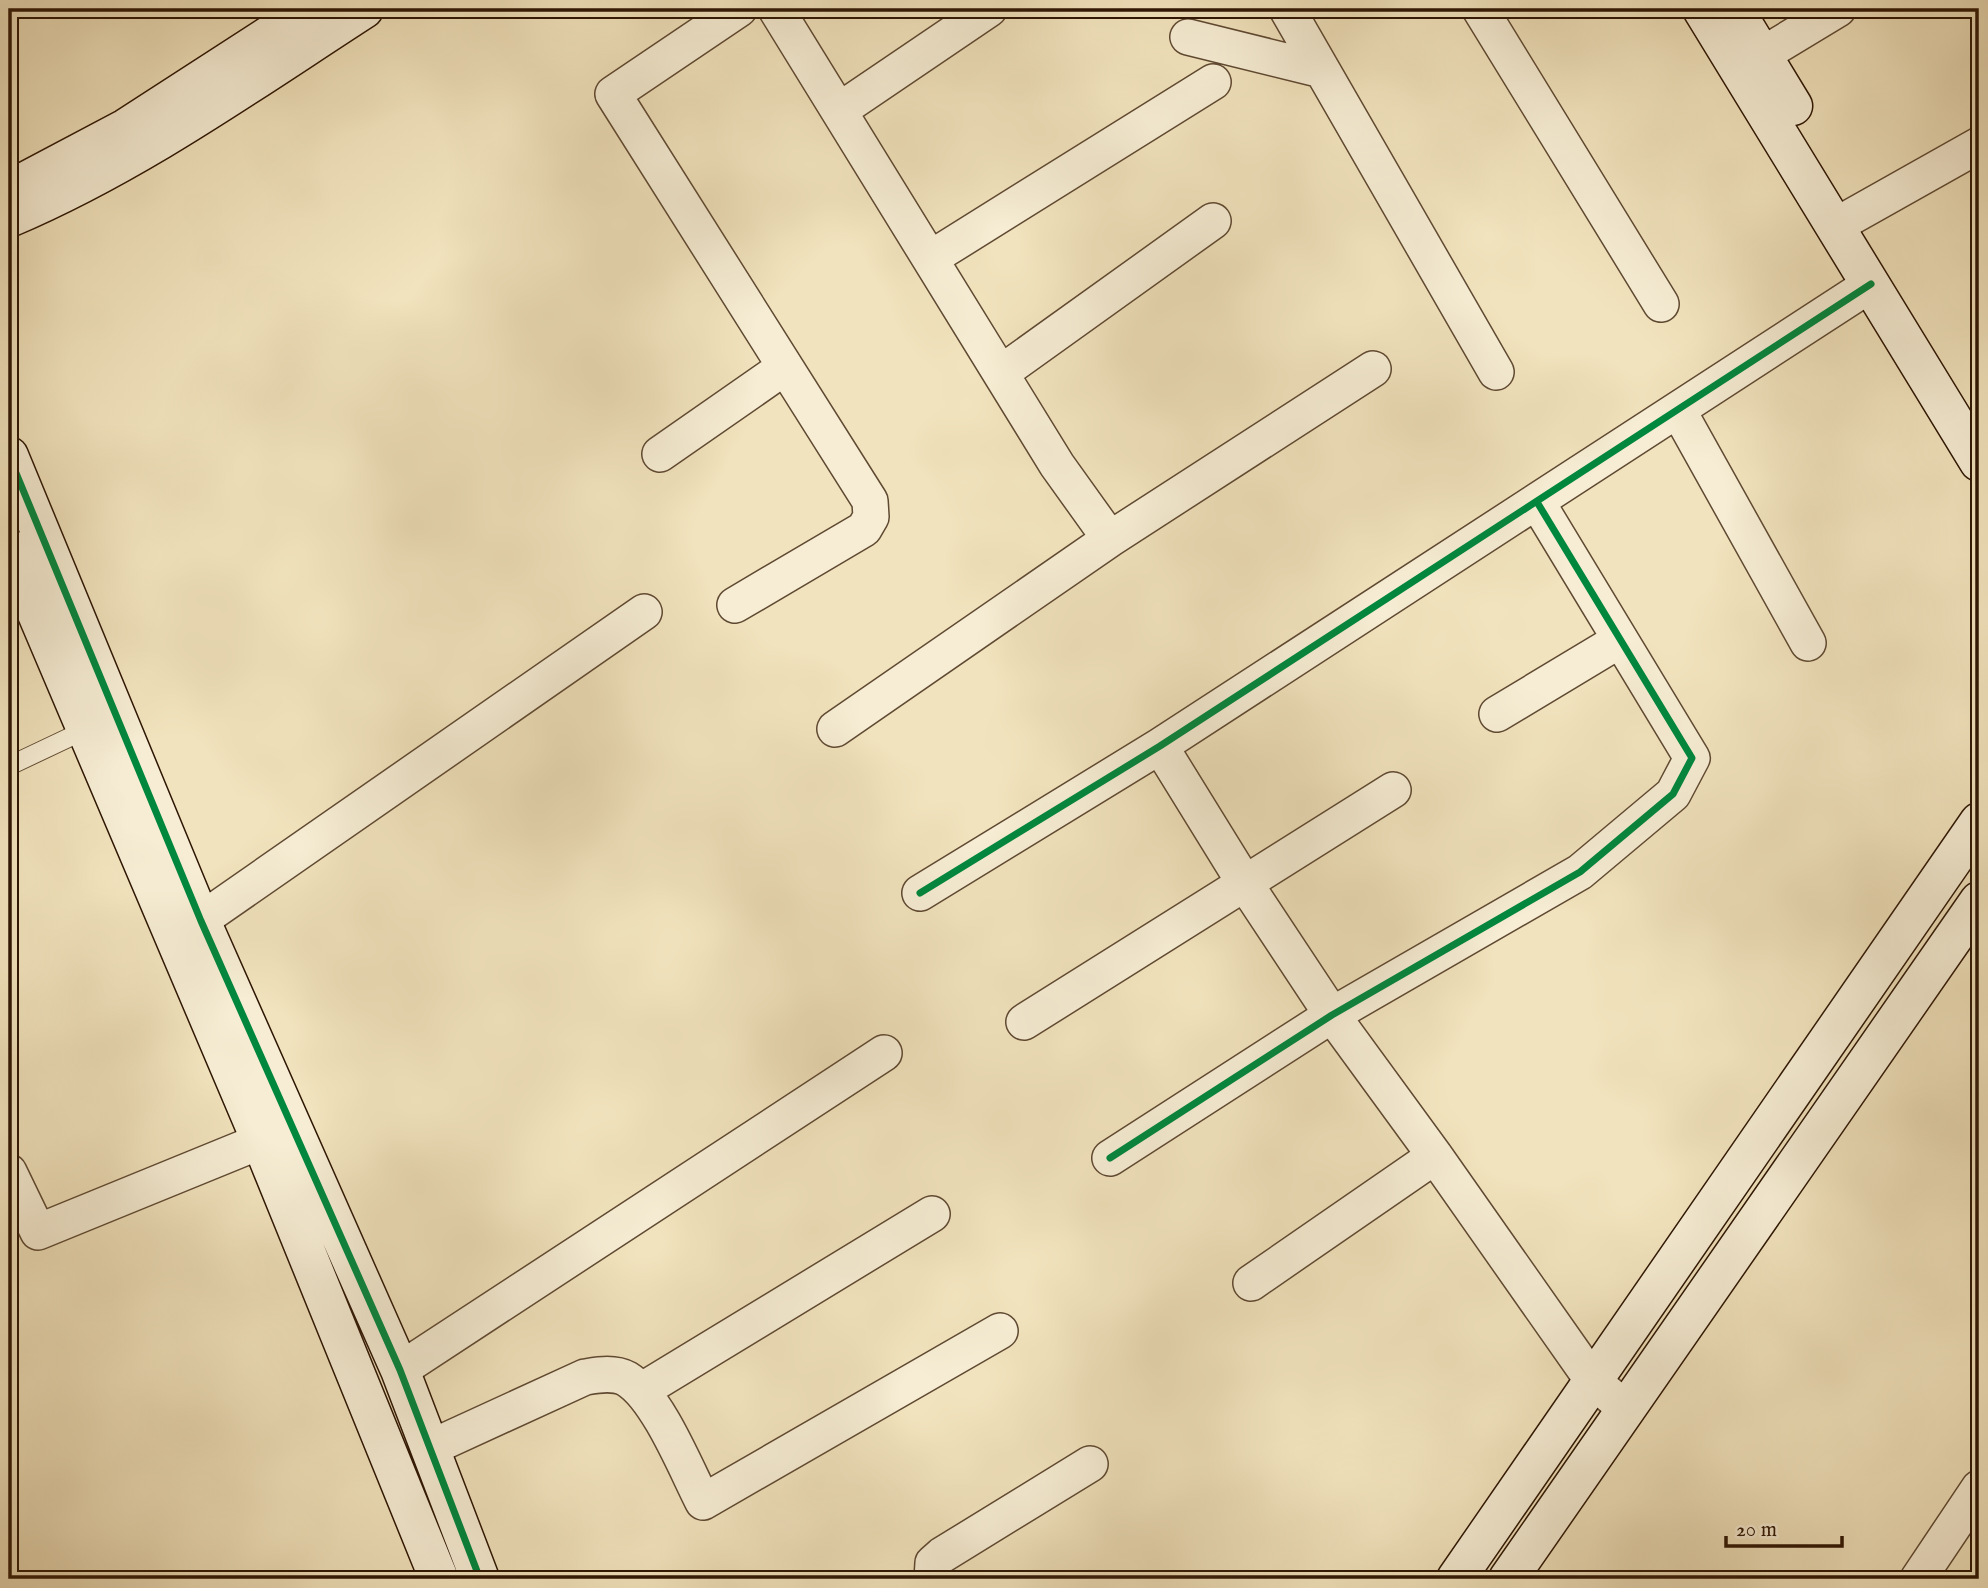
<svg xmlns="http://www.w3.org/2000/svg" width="1988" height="1588" font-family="'IM FELL English',serif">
<rect width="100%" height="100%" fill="#f1e3bd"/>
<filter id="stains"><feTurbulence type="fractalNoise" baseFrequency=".00286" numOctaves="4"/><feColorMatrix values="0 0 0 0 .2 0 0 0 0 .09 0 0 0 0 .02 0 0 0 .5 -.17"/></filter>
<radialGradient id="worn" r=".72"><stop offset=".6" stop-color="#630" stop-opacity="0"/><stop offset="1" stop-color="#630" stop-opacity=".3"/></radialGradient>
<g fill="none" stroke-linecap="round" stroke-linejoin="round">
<g stroke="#5f4932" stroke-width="20">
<path id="lane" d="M9,766L85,730"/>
</g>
<g stroke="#5f4932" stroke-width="38">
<path id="street" d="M776,9L1057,465L1110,539
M1287,9L1496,372
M1480,9L1661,304
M1188,37L1322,70
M1762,55L1838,9
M840,110L989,9
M1835,226L1979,145
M931,258L1213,82
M1001,373L1213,221
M1678,410L1808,643
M660,454L785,367
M735,605L864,529L871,517L870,501L613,94L739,9
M1497,714L1620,640
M835,729L1110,539L1373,369
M1160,746L1244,882L1332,1015L1435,1156L1593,1381L1626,1409
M920,893L1160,746L1871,284
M178,936L644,612
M1024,1022L1393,790
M1110,1158L1332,1015L1580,872L1673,794L1692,758L1537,502
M9,1172L38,1232L261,1141
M1251,1283L1435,1156
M400,1370L884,1053
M641,1391L932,1214
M430,1448L585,1377C598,1375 614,1372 627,1379C658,1398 686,1469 703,1502L1000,1331
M932,1579L933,1563L942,1555L1090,1464
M1918,1579L1979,1488"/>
</g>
<g stroke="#2e1604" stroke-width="41">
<path id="secondary" d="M1702,9L1979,462
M1734,9L1793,106
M9,190L126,128L310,9
M9,218C136,164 248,84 364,9
M9,456L201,921L400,1370L480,1579
M9,548L261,1141L439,1579
M1456,1579L1979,822
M1508,1579L1979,901"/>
</g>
<use href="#lane" stroke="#f6edd4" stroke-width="18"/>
<use href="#street" stroke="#f6edd4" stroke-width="35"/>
<use href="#secondary" stroke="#f6edd4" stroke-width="38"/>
<g stroke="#f6edd4" stroke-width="11">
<path id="cycleway" d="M9,456L201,921L400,1370L480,1579
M920,893L1160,746L1871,284
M1110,1158L1332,1015L1580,872L1673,794L1692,758L1537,502"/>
</g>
<use href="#cycleway" stroke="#00873e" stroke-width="7"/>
</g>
<rect width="1988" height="1588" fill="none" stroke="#f1e3bd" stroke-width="35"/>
<rect x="10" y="10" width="1967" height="1567" fill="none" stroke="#2e1604" stroke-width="3.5"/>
<rect x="18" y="18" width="1953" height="1553" fill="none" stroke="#2e1604" stroke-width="2"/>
<path d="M1726 1536v10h116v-10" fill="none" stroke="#2e1604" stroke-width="3.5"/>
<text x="1736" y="1536" font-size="21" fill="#2e1604" stroke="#f6edd4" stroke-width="5" paint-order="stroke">20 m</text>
<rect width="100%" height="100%" filter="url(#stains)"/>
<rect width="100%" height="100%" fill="url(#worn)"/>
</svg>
